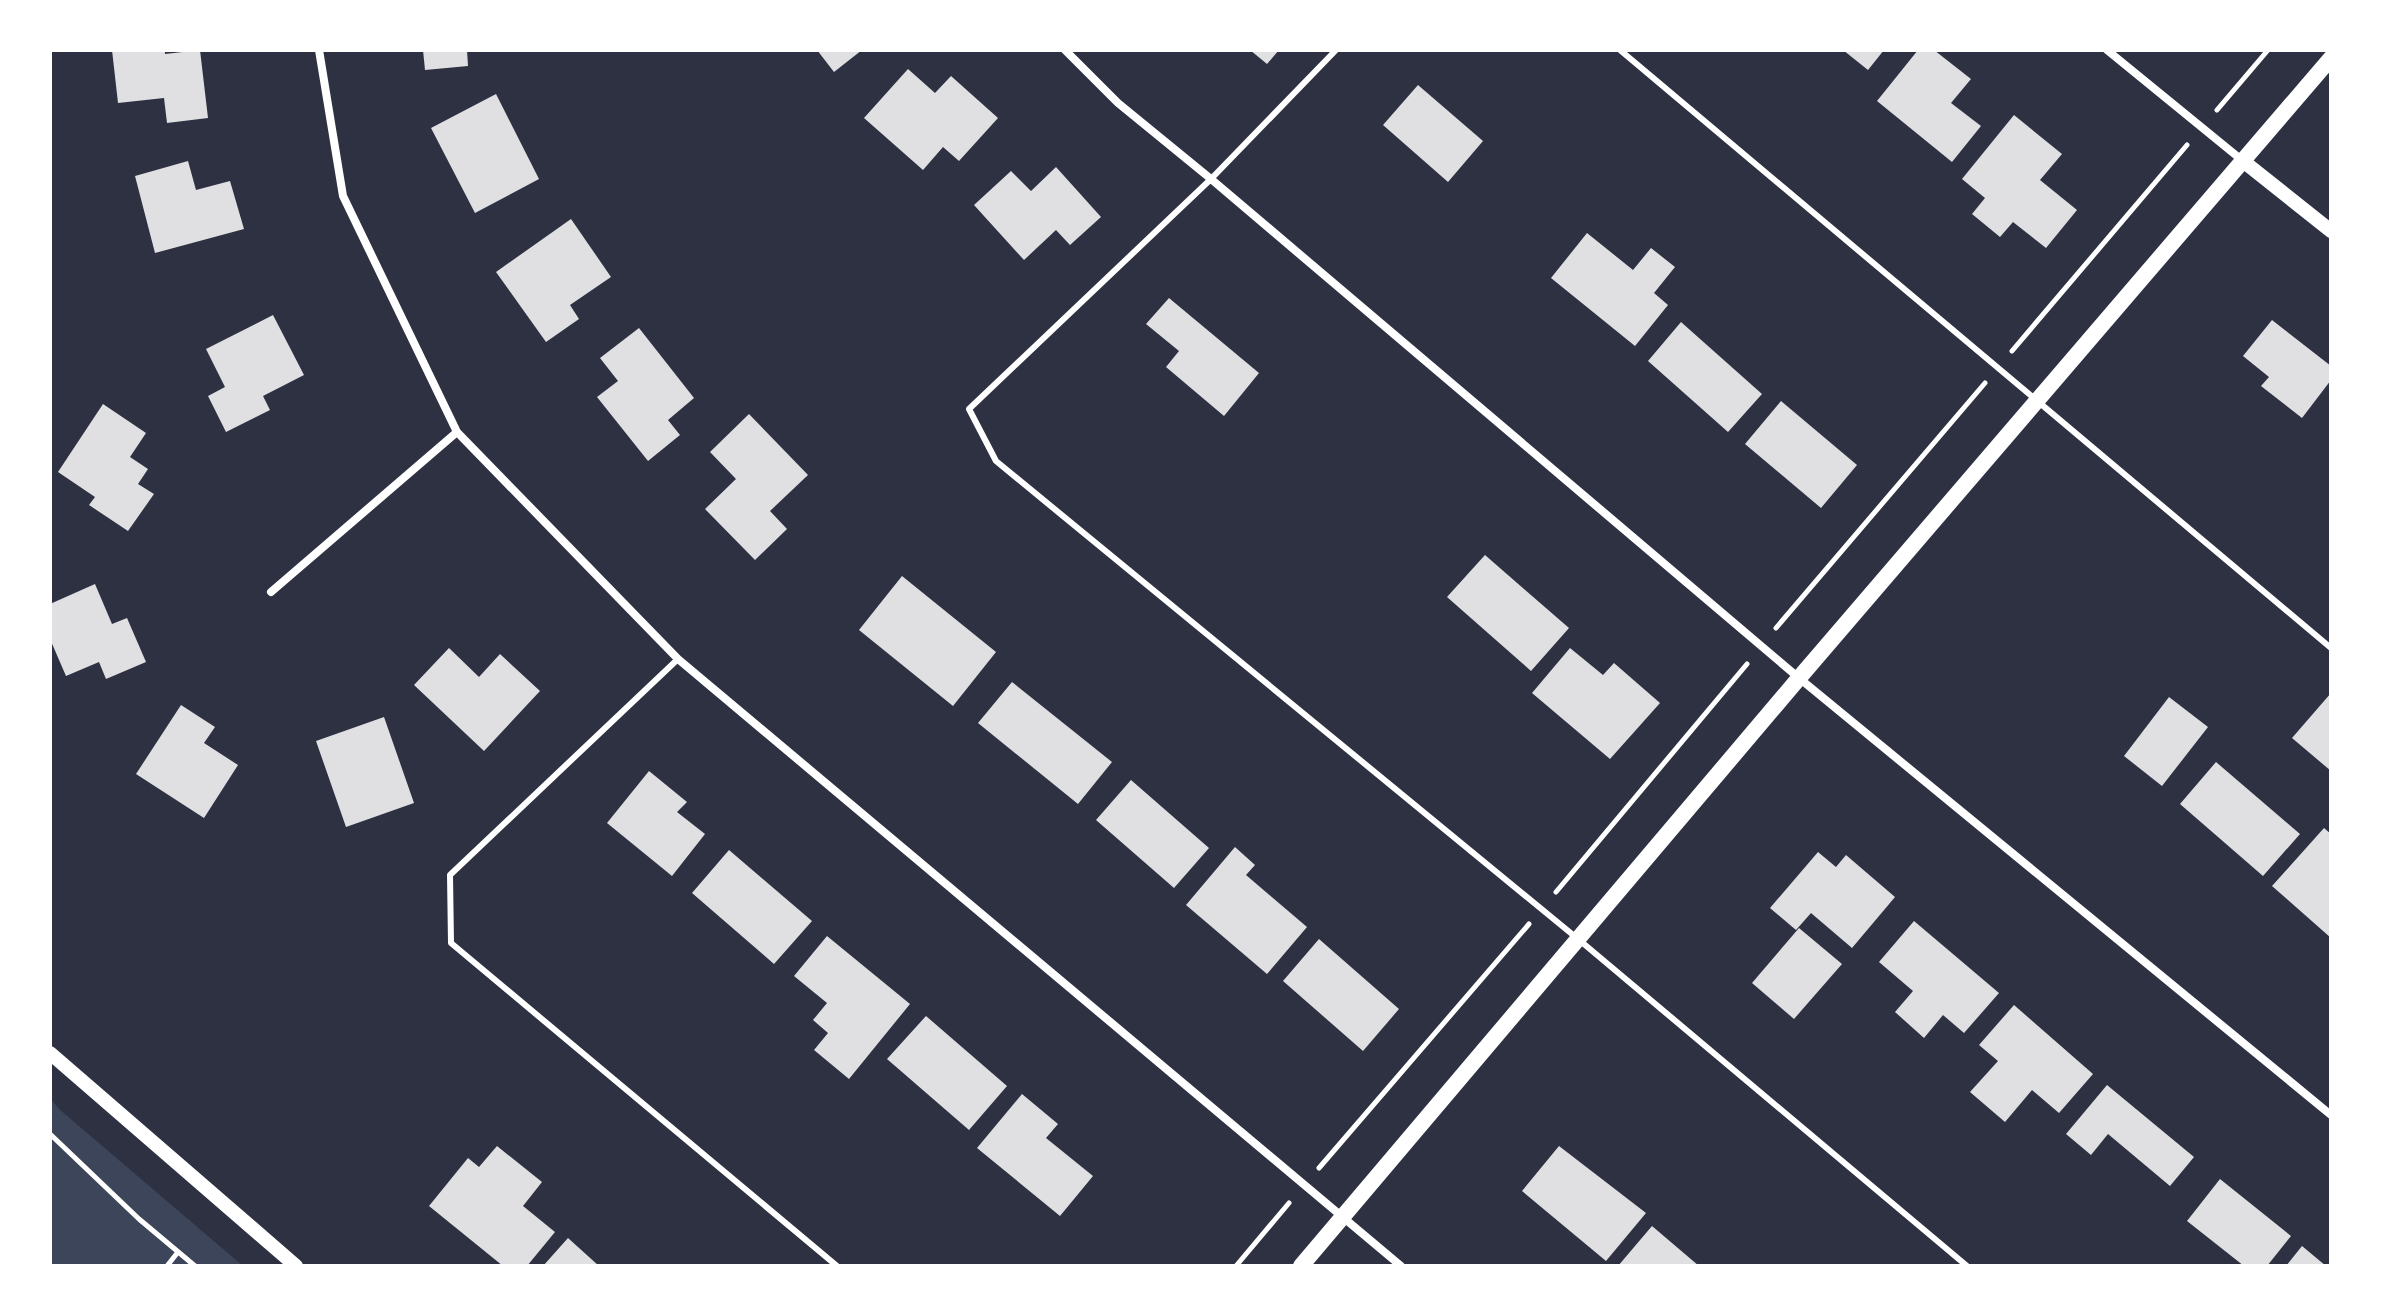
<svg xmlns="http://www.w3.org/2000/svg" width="2381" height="1316" font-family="'Fira Sans',sans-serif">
<rect width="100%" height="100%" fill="#2d3142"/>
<path fill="#3c4559" d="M50,1098L59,1109L243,1266H50Z"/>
<path fill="#e0e0e3" d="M112,50H165V54L200,50L208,118L167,123L164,98L118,103Z
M423,50H467L468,66L425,70Z
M817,50H862L834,72Z
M1250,50H1279L1267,64Z
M1843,50H1884L1868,70Z
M1918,50H1934L1971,79L1951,103L1981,126L1952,162L1877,101Z
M908,69L935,93L951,76L998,118L959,161L943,147L923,170L864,118Z
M1418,85L1483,141L1448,182L1383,125Z
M496,94L539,179L475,213L431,128Z
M2014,115L2062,154L2040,180L2077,210L2046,248L2013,222L2000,237L1972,214L1985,198L1962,179Z
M188,161L196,190L230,181L244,229L155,253L135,176Z
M1056,167L1101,217L1070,245L1056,230L1024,260L974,205L1011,171L1031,191Z
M571,219L611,277L570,305L579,319L546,342L496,272Z
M1587,233L1633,270L1651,248L1675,267L1654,293L1668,305L1635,346L1551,278Z
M1169,298L1259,373L1224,416L1166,367L1179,351L1146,324Z
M273,315L304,375L263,396L270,410L226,432L208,396L225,387L206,349Z
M2272,320L2331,366V380L2302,418L2261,386L2269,377L2243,356Z
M1681,322L1762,394L1728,432L1648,361Z
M639,328L694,398L668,420L680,435L648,461L597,397L618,381L600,358Z
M1781,401L1857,465L1821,508L1745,444Z
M103,404L146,433L130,457L148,469L138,484L154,494L128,531L89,505L95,497L58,472Z
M749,414L808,475L770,511L787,529L755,560L705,509L736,479L710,452Z
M1485,555L1569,628L1531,671L1447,597Z
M902,576L996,652L953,706L859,630Z
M95,584L112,624L127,618L146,662L106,679L99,662L66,676L50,639V604Z
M449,648L479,677L500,654L540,691L484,751L414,685Z
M1570,648L1603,675L1614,663L1660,703L1610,759L1532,693Z
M1012,682L1112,762L1078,804L978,723Z
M2331,693V771L2292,738Z
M2169,697L2208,727L2162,786L2124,756Z
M181,705L215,727L204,743L238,765L204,818L136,774Z
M384,717L414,803L346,827L316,741Z
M2216,762L2300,834L2263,876L2180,804Z
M649,771L687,802L677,812L705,834L672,876L607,823Z
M1131,780L1209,848L1174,888L1096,820Z
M2324,828L2331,834V938L2272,886Z
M1235,847L1255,865L1246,875L1307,927L1267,974L1186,905Z
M729,850L812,921L774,964L692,893Z
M1818,852L1836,867L1846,855L1895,897L1852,948L1811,913L1796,930L1770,908Z
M1914,921L1999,993L1964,1033L1943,1015L1924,1038L1895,1012L1913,991L1879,962Z
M1799,928L1842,964L1794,1019L1752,983Z
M827,936L910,1004L849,1079L814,1050L828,1033L813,1020L827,1003L794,976Z
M1319,939L1399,1009L1363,1051L1283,981Z
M2014,1005L2093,1074L2059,1113L2032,1090L2005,1122L1970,1092L1998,1061L1979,1045Z
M926,1016L1007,1086L969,1130L887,1059Z
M2107,1085L2194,1157L2170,1186L2108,1134L2091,1155L2066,1134Z
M1022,1094L1058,1124L1046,1138L1093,1176L1060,1216L977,1148Z
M497,1146L542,1182L523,1206L555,1232L527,1266H503L429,1206L468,1158L479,1167Z
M1559,1146L1646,1213L1606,1261L1522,1191Z
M2220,1179L2291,1236L2267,1266H2244L2187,1221Z
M1652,1226L1699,1266H1618Z
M568,1238L599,1266H543Z
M2302,1246L2326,1266H2286Z"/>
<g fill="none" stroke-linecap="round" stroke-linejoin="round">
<path stroke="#fff" stroke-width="5" d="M2217,110L2268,50
M2012,351L2187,145
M1776,628L1985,383
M1556,892L1747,664
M50,1134L139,1219L195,1266
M1319,1168L1529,924
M167,1266L178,1252
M1236,1266L1289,1203"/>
<path stroke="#fff" stroke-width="6" d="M1336,50L1211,179L969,409L996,461L1578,939L1967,1266
M1620,50L2331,648
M678,659L450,875L451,943L837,1266"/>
<path stroke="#fff" stroke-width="8" d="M319,50L343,196L457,432L678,659L1401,1266
M1065,50L1118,103L1211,179L1799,678L2331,1115
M2107,50L2243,161
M271,592L457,432"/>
<path stroke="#fff" stroke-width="14" d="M2243,161L2331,231
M50,1053L296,1266"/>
<path stroke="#fff" stroke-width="16" d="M1301,1266L1799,678L2331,58"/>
</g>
<rect width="2381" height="1316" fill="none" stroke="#ffffff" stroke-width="104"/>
</svg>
